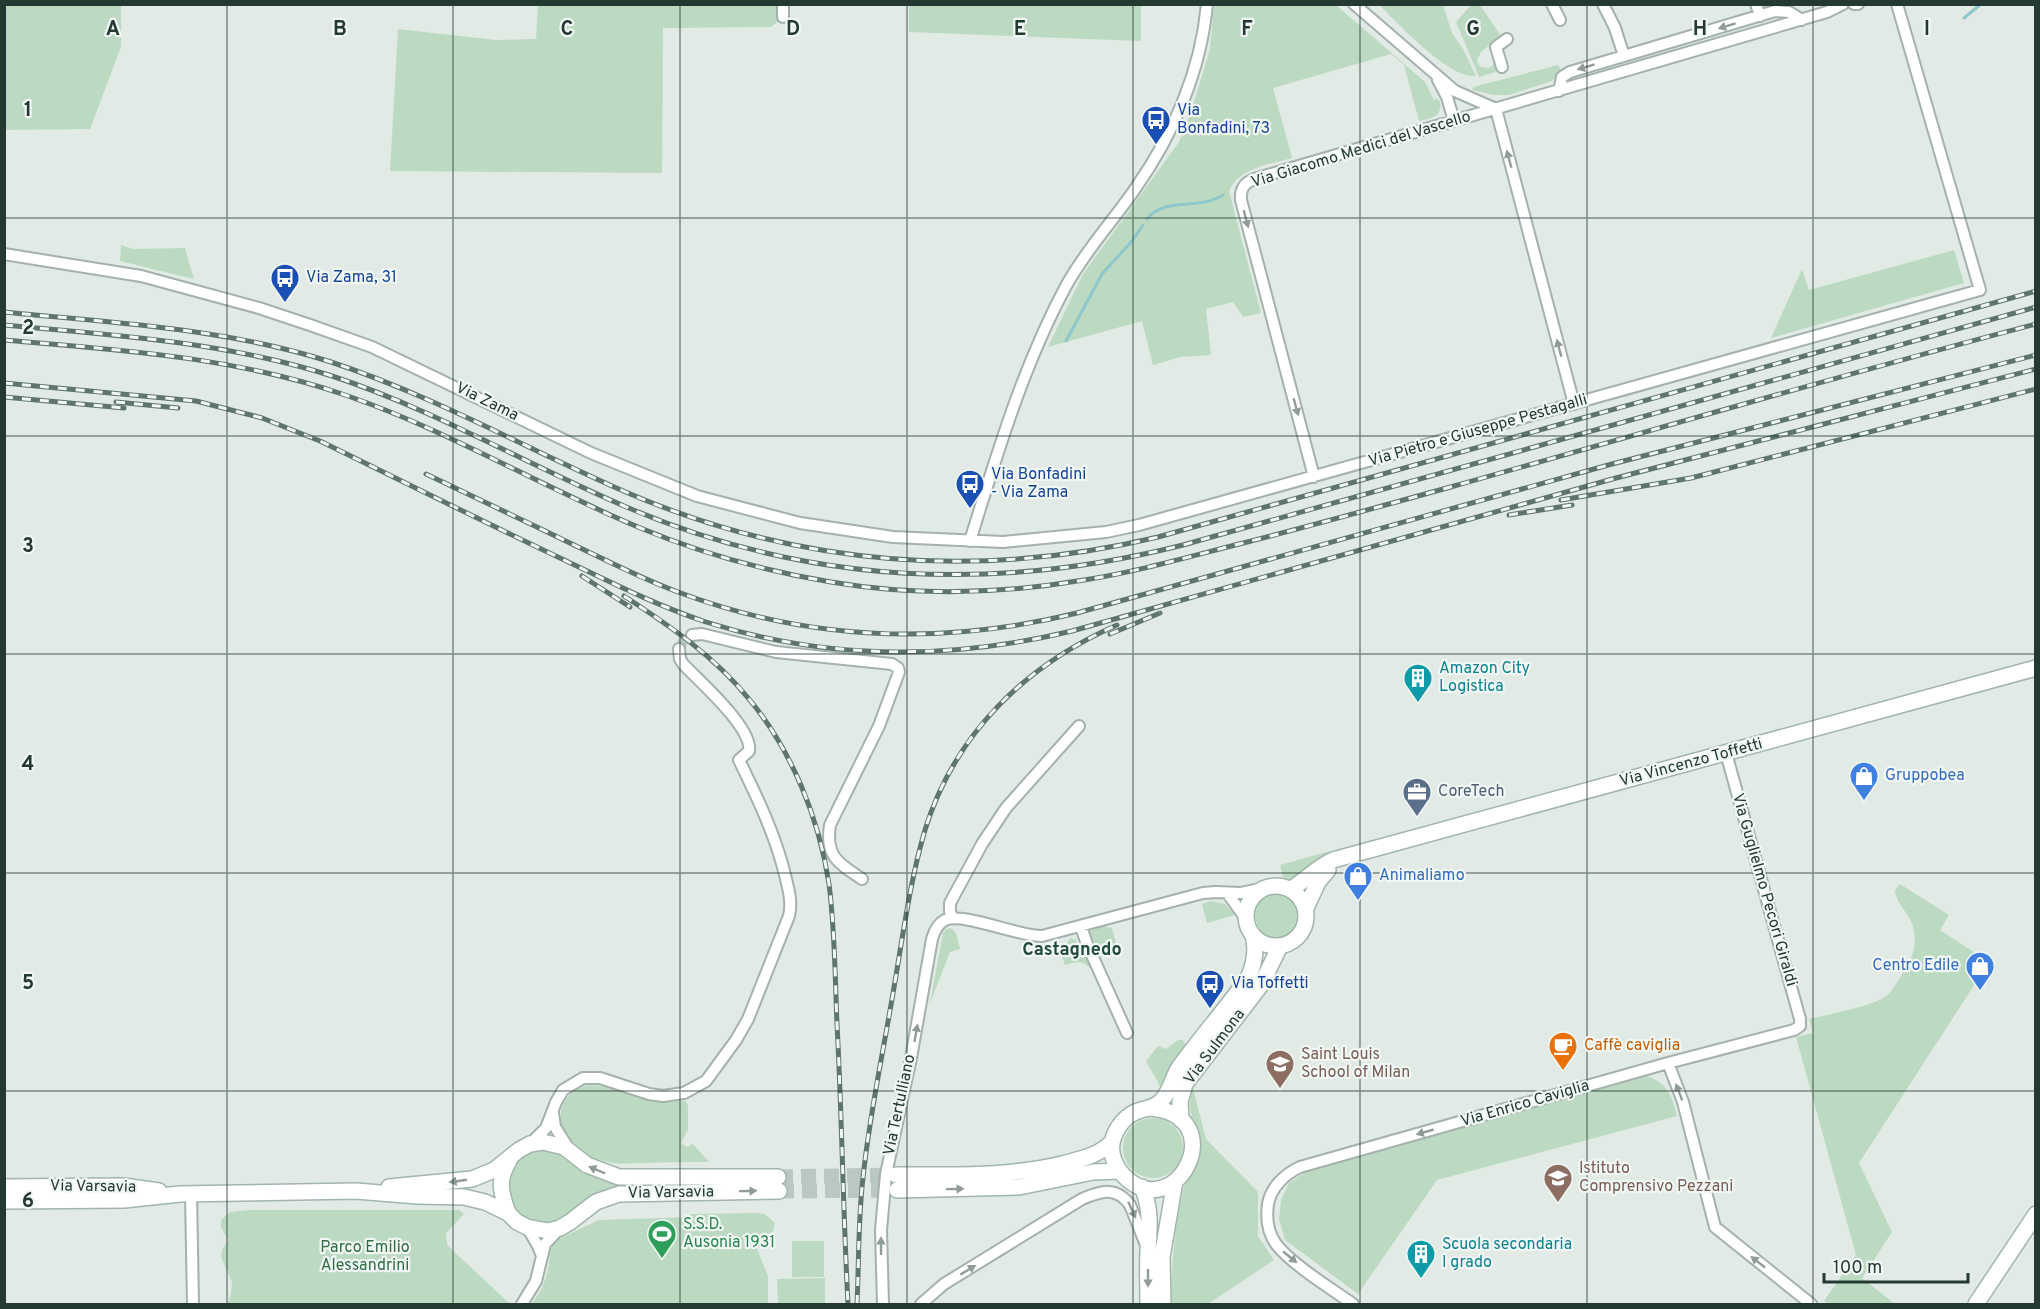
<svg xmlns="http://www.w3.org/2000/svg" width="2040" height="1309" font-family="Overpass,sans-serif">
<rect width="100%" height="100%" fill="#e1eae5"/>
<path fill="#bcdac1" d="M4,5H121V47L90,129L5,130Z
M538,5H783V17L771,27L663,28L662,173L390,171L398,29L496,40L536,39Z
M909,5H1141V41L909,32Z
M1214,5H1336L1425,82L1434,100L1437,98L1440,102C1442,117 1432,118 1419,121L1404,65L1391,54L1273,88L1292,158C1268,165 1240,167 1229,191L1261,313L1243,317L1233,302L1206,309L1211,355L1180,357L1153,365L1142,321L1048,347L1083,274L1179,142L1190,115L1210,49Z
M1379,5H1443L1452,33L1463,49L1476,76C1449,79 1399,24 1379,5Z
M1471,5H1480L1501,36L1481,52L1477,60L1480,67L1489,68L1492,66L1495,60L1491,53L1494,52L1498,71L1479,77L1456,22Z
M1558,65L1561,70L1552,81L1509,95H1494L1472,90L1473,87Z
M121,245L133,249L185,248L194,279L120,261Z
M1954,250L1964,283L1771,338L1802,269L1809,290Z
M1330,851L1316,860L1302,874L1288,879L1283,877L1280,865Z
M1900,884L1949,915L1940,930L1989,962L1859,1163L1892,1232L1862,1278L1895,1304H1829L1824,1301L1856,1255L1796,1037L1813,1033L1809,1019C1826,1015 1872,1006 1885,997C1891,993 1895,985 1899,979C1910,962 1919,948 1913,927C1910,913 1896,905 1895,890Z
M1255 915a23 23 0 1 1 46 0a23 23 0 1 1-46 0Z
M1211,901L1225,904L1235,915L1207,923L1202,904Z
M1103,926L1112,928L1117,947L1099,952L1092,939L1089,940L1088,935L1091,929Z
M951,928L956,933L960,949L950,952L930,1003L943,933L946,929Z
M1070,938L1076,940L1080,949L1084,948L1095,972C1082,961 1081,960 1065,965L1062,957L1066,956V945Z
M1178,1040H1182L1188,1046L1162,1090L1146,1061L1158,1046L1166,1049Z
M1646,1076C1666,1081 1673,1097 1677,1116L1437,1180L1358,1294L1285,1240L1279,1219L1281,1200L1289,1183L1304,1173Z
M590,1085L602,1086L657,1102L686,1101L688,1106V1130L681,1143L687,1147L693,1144L709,1162C687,1162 666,1162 644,1163C632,1163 619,1165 608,1162C595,1160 579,1153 571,1144C552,1123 560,1089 590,1085Z
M1193,1089L1206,1139L1258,1192V1236L1274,1260L1208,1304H1172L1171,1295C1172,1260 1175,1225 1183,1190C1188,1172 1199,1170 1200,1147C1201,1123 1183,1117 1193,1089Z
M1123 1148a30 30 0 1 1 60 0a30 30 0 1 1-60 0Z
M541,1149L560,1153L592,1174L605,1180L629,1186C615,1190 602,1193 589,1199C575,1207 563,1224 545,1224C499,1224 491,1159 541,1149Z
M251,1210H459L464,1214L446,1233L447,1245L510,1304H227L231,1294L232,1282L221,1257L222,1250L228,1240L221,1227V1220L230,1212Z
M756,1213L765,1214L775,1223L773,1231L755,1244L768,1276V1304H531C541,1293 546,1280 549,1265C550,1256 550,1249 554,1241L599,1220L690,1217V1214Z
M792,1241H824V1277H792Z
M825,1278V1304H778L777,1279Z"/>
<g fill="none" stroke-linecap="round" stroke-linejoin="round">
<path stroke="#8dc6cb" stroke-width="3" d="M1964,18L1981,4
M1147,219C1166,196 1198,211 1223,195
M1066,341L1102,274L1132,241L1143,225"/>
<path stroke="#bbc7c1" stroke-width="10" stroke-dasharray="10 5" stroke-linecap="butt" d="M679,649L684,640L692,635"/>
<path stroke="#bbc7c1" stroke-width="15" stroke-dasharray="15 8" stroke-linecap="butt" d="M778,1177L896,1175
M779,1191L897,1190"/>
<g stroke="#a4b1ac" stroke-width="14">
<path id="street" d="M1354,4L1455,91L1496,109
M1552,4L1560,20
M1603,4L1615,28L1624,56
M1756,4L1760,16
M1854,4H1858
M783,17V4
M1502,67L1496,47L1507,39
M1438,80L1447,97L1454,121
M1559,91L1562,77L1570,72L1775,11L1789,12L1802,20
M1496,109L1574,404
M4,254L141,276L259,308L310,325L372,347L591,453L697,496L800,523L893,537L1003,542L1106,532L1139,525L1980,290L1897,4
M1314,477L1241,200C1240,189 1244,183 1254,179L1827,12L1843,4
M970,541C997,454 1023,366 1066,286C1085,251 1113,221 1135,189C1173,135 1201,71 1207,4
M692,635L702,634L776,652L892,664L898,668L899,672L879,726L830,825C825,856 838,863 862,879
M1228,894L1246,919
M953,918L950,912V903L982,844L1006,808L1079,726
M1081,927L1087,944L1127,1033
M1668,1063L1683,1102L1715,1227L1811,1304
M553,1113L555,1127L570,1151
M530,1144L546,1128L556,1102L563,1090L583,1078H600L649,1094L663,1096L684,1093L706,1081L736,1040L748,1019L789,916C792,903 789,891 786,879C776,836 758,799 739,760L749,751C753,728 699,681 683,664L680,659L679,649
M191,1194L193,1304
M527,1227L538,1246L542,1256
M522,1304L536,1281L545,1244L558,1230
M883,1304L881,1230L886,1174L911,1058L932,939C934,932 937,924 945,920C963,912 1017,936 1042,936L1203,893L1216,892L1241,893L1264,888
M921,1304L944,1284L1082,1199C1101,1191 1116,1186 1130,1205L1146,1245
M1353,1304C1333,1290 1290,1263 1276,1244C1268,1233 1266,1218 1268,1204C1271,1187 1285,1174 1300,1167L1668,1063L1794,1030L1800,1026V1019L1726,753"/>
</g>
<g stroke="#a1b5ac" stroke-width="18">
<path id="secondary" d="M1246 916a30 30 0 1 1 60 0a30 30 0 1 1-60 0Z
M1291,889C1306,880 1317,867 1333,860L2036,668
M1306,908L1318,882L1328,870
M1150,1108C1234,1115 1176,1228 1124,1176C1116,1168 1110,1155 1112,1143C1115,1128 1126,1114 1141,1110C1148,1108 1156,1107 1161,1101C1170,1093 1172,1079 1178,1069C1200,1038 1226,1009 1248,978C1255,963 1257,950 1253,935
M1181,1120L1180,1102L1185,1084L1261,985L1280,946
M896,1175C952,1175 1008,1177 1062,1164C1081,1159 1098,1156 1112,1142
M4,1187L123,1186L159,1191
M389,1187L472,1179L494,1170L519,1150L530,1144L543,1142L564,1147L587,1165L619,1177H778
M1142,1187C1152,1210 1149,1229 1148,1252C1147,1270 1148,1287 1148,1304
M897,1190L1019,1187L1093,1172L1119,1171
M4,1201L124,1200L180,1194L356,1191L417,1196L464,1197L485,1202L508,1213L517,1222L527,1227L548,1231L560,1228L570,1222L596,1202L619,1194L779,1191
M508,1213C501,1193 497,1180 509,1161
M1163,1304L1162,1257L1175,1181
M1976,1304L2036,1214"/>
</g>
<use href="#street" stroke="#fff" stroke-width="10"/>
<use href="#secondary" stroke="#fff" stroke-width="15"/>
<g stroke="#5d756d" stroke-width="5">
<path id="rail" d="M4,312C114,323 225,328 331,362C434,396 529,450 628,493C798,566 978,580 1158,537L2036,291
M4,325C115,335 226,342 332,376C433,409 526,464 624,506C805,584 993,593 1183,545L2036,307
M4,340C121,350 237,357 348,396C449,431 540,486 638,527C700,553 765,571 831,582C914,596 1001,594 1084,580C1136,572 1188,557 1239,544C1311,526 1382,506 1454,486C1647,432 1841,375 2036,324
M4,383L196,401L262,418L320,441C400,480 480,520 560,558C608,581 655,605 706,622C826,660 951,660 1072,631L1616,478L2036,369
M4,397L124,408
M116,402L178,408
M426,474C476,498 525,521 574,545C608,561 642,579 678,592C808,641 942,646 1077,613L1612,464L2036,355
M1561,500L1691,478L2036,389
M1509,515L1572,505
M582,576L630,607
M624,596C670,626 714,656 749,699C792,751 819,818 829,884C835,930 835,978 837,1024C842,1117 843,1211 848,1304
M1110,634L1160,613
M857,1304C859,1262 858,1220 863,1178C869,1118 882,1058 892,999C902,943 909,884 925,830C955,733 1026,665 1117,625"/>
</g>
<use href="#rail" stroke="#f1f7f4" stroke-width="3" stroke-dasharray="9" stroke-linecap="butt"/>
</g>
<defs><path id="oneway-solid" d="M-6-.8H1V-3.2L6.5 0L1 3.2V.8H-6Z" transform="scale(1.5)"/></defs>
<g fill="#919c98">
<use href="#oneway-solid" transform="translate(1727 26) rotate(163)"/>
<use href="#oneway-solid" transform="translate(1586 67) rotate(163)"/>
<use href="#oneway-solid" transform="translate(1509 159) rotate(-105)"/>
<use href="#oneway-solid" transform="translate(1246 219) rotate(75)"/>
<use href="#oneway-solid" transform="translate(1559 348) rotate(-105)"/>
<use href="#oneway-solid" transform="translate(1296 407) rotate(75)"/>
<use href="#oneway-solid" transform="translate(916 1033) rotate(-80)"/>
<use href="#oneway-solid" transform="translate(1679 1092) rotate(-111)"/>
<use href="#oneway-solid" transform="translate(1425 1132) rotate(164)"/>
<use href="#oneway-solid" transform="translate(597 1170) rotate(-157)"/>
<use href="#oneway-solid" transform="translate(458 1181) rotate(172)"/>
<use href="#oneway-solid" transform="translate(955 1189) rotate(-1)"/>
<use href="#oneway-solid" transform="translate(748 1191) rotate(-1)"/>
<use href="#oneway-solid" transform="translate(1132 1210) rotate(65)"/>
<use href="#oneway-solid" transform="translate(881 1246) rotate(-90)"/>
<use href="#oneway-solid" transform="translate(1290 1257) rotate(39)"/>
<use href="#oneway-solid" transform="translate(1758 1262) rotate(-142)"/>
<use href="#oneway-solid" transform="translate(968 1270) rotate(-31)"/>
<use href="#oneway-solid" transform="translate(1148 1278) rotate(90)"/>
</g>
<path fill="none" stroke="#233932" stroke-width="1.5" stroke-opacity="0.55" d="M227,4V1304M453,4V1304M680,4V1304M907,4V1304M1133,4V1304M1360,4V1304M1587,4V1304M1813,4V1304M4,218H2036M4,436H2036M4,654H2036M4,873H2036M4,1091H2036"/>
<defs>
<g id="bus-pin" transform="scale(1.5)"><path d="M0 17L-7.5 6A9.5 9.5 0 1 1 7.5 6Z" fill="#1a4fb4" stroke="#f1f7f4"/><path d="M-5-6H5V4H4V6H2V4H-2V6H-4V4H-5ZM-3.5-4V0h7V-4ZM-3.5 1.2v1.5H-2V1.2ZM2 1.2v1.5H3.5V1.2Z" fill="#fff"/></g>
<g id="building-pin" transform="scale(1.5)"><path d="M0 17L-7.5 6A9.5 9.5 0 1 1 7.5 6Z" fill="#0f9aa8" stroke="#f1f7f4"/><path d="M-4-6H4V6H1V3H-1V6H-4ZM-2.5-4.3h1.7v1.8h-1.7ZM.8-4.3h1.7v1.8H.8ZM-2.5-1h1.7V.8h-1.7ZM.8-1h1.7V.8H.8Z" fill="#fff"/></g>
<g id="shop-pin" transform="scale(1.5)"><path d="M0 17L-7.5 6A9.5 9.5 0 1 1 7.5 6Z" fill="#3f7fe0" stroke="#f1f7f4"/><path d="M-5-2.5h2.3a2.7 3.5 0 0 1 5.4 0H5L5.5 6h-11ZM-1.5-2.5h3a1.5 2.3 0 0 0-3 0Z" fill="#fff"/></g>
<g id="office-pin" transform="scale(1.5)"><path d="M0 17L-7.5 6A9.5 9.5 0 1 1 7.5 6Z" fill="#5c6f8a" stroke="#f1f7f4"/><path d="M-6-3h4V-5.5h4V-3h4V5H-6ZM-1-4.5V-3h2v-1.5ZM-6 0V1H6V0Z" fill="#fff"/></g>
<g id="cafe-pin" transform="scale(1.5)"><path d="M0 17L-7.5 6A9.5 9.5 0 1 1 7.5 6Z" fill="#e8710a" stroke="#f1f7f4"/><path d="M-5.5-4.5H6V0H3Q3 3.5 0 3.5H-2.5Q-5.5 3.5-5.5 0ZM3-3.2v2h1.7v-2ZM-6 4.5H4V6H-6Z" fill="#fff"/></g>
<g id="school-pin" transform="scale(1.5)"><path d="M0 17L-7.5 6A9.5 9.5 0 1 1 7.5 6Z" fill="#8d6e63" stroke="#f1f7f4"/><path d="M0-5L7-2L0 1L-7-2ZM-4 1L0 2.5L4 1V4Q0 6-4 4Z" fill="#fff"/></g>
<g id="stadium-pin" transform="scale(1.5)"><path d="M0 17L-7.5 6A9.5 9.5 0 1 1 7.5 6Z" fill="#2e9e5b" stroke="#f1f7f4"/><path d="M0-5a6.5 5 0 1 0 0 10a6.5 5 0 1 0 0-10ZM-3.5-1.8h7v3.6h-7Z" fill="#fff"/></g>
</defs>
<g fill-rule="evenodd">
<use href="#bus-pin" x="1156" y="120"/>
<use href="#bus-pin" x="285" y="278"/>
<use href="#bus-pin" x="970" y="484"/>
<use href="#building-pin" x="1418" y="678"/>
<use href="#shop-pin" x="1864" y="776"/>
<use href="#office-pin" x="1417" y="792"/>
<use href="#shop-pin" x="1358" y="876"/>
<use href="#shop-pin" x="1980" y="966"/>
<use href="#bus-pin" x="1210" y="984"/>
<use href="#cafe-pin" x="1563" y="1046"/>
<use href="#school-pin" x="1280" y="1064"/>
<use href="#school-pin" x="1558" y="1178"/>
<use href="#stadium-pin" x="662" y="1234"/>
<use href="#building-pin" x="1421" y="1254"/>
</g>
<g text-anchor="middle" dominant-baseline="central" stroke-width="4.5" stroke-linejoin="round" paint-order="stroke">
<g font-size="16" fill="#164399" stroke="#f1f7f4" text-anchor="start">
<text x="1177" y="111">Via<tspan x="1177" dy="18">Bonfadini, 73</tspan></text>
<text x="306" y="278">Via Zama, 31</text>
<text x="991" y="475">Via Bonfadini<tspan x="991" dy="18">- Via Zama</tspan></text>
<text x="1231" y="984">Via Toffetti</text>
</g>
<g font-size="16" fill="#233932" stroke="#f1f7f4">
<text transform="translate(1361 150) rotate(-17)">Via Giacomo Medici del Vascello</text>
<text transform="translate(487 402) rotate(26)">Via Zama</text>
<text transform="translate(1478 431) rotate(-16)">Via Pietro e Giuseppe Pestagalli</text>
<text transform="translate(1691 763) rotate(-15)">Via Vincenzo Toffetti</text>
<text transform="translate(1764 890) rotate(74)">Via Guglielmo Pecori Giraldi</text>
<text transform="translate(1215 1047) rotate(-53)">Via Sulmona</text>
<text transform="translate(1525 1104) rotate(-16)">Via Enrico Caviglia</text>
<text transform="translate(900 1105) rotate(-78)">Via Tertulliano</text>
<text transform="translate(93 1187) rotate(1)">Via Varsavia</text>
<text transform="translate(671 1193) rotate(-1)">Via Varsavia</text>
</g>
<g font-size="16" fill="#0d838f" stroke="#f1f7f4" text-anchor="start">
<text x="1439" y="669">Amazon City<tspan x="1439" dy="18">Logistica</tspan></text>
<text x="1442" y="1245">Scuola secondaria<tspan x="1442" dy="18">I grado</tspan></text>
</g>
<g font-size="16" fill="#366cbe" stroke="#f1f7f4" text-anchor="start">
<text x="1885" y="776">Gruppobea</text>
<text x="1379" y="876">Animaliamo</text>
<text x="1959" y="966" text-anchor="end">Centro Edile</text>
</g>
<g font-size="16" fill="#4e5e75" stroke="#f1f7f4" text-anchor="start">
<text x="1438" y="792">CoreTech</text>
</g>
<g font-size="16" fill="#c56008" stroke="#f1f7f4" text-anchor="start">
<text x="1584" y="1046">Caffè caviglia</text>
</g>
<g font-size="16" fill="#785e54" stroke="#f1f7f4" text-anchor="start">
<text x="1301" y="1055">Saint Louis<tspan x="1301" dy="18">School of Milan</tspan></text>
<text x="1579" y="1169">Istituto<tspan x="1579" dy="18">Comprensivo Pezzani</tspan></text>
</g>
<g font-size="16" fill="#27864d" stroke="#f1f7f4" text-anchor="start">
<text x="683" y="1225">S.S.D.<tspan x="683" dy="18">Ausonia 1931</tspan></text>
</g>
<g font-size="16" fill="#316d43" stroke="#f1f7f4">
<text x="365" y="1248">Parco Emilio<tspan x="365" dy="18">Alessandrini</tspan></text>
</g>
<g font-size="18" font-weight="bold" fill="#214a3c" stroke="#f1f7f4">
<text x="1072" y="950">Castagnedo</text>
</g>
</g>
<g font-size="20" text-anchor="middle" font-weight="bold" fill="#233932" stroke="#f1f7f4" stroke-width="4.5" stroke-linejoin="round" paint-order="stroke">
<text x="113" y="35">A</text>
<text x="340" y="35">B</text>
<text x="567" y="35">C</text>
<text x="793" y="35">D</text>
<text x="1020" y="35">E</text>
<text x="1247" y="35">F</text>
<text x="1473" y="35">G</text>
<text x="1700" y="35">H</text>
<text x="1927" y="35">I</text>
<text x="28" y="116">1</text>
<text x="28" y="334">2</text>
<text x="28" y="552">3</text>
<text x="28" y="770">4</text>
<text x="28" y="989">5</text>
<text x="28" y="1207">6</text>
</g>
<rect width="2040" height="1309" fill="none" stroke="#233932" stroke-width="12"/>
<path d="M1824 1273v9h144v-9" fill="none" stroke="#233932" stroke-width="3"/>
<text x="1833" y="1273" font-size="18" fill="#233932" stroke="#f1f7f4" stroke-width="4.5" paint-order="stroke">100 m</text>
</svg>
